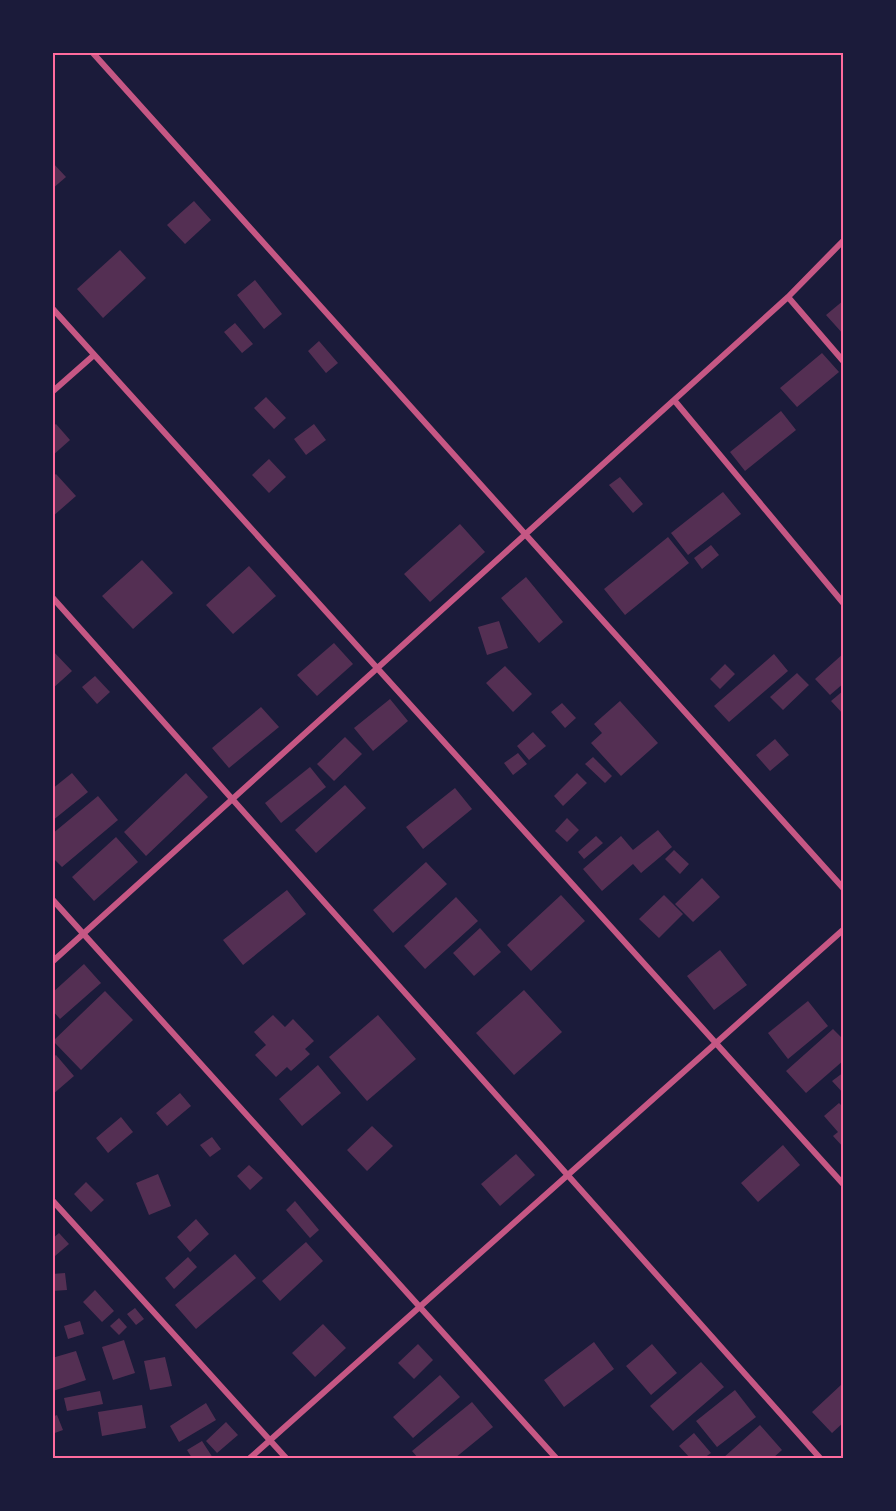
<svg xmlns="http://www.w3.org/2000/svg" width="896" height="1511" font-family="Montserrat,sans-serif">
<rect width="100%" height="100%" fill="#1b1b3a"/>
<path fill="#542f53" d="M52,162L66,177L52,189Z
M194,201L211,220L185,244L167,225Z
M120,250L146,278L103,318L77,289Z
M255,280L282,314L264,329L237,295Z
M844,300V335L826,315Z
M235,323L253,344L242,353L224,332Z
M319,341L338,363L326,373L308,351Z
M822,353L839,372L797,407L780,388Z
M266,397L286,418L274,429L254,408Z
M781,411L796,430L745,471L730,452Z
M56,424L70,440L52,456V427Z
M314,424L326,440L306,455L294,439Z
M269,459L286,477L269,493L252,475Z
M56,474L76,496L52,517V477Z
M620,477L643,504L633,513L609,485Z
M723,492L741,514L688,555L671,533Z
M460,524L485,552L430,602L404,574Z
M668,537L689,563L625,615L604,589Z
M711,545L719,555L702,569L694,558Z
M142,560L173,593L133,629L102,596Z
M249,566L276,596L233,634L206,605Z
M526,577L563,622L539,643L501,598Z
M499,621L508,648L487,655L478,627Z
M334,643L353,664L317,696L297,675Z
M52,650L72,671L52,689Z
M844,653V683L830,695L815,679Z
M774,654L788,671L729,722L714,706Z
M725,664L735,674L720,689L710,679Z
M505,666L532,694L513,712L486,683Z
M797,673L809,685L783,710L770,697Z
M95,676L110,692L97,704L82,687Z
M844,690V715L831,701Z
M390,699L408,721L373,751L354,728Z
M620,701L658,743L621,776L591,743L602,733L594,724Z
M562,703L576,718L565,728L551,712Z
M261,707L279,727L229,768L212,748Z
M533,732L546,746L529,760L517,746Z
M345,737L362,754L334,781L317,764Z
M775,739L789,755L770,771L756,755Z
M518,753L527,764L513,775L504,763Z
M593,757L612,776L605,783L585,764Z
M310,767L326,787L281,823L265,803Z
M72,773L88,792L52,821V789Z
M186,773L208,797L146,856L124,832Z
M577,773L587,783L563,806L554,796Z
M345,785L366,808L316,853L295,830Z
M455,788L472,809L423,849L406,827Z
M98,796L118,820L62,867L52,857V834Z
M567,818L579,830L567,842L555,831Z
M658,830L672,847L641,873L633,864L602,891L583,869L621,836L633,850Z
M596,836L603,843L584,859L578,852Z
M116,837L138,862L94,901L72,877Z
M674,850L689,864L680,874L665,859Z
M426,862L447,884L393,933L373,910Z
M702,878L720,897L693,922L675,904Z
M287,890L306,914L243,965L223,940Z
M561,895L585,921L531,971L507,945Z
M664,895L683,914L659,938L639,919Z
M456,897L478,921L425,969L404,946Z
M480,928L501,952L474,976L453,953Z
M720,950L747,985L714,1010L687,976Z
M84,964L101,983L60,1019L52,1010V993Z
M524,990L562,1032L514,1075L476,1033Z
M105,991L133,1020L81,1070L53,1041Z
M808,1001L828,1026L788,1059L768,1033Z
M273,1015L285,1027L293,1019L314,1041L305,1049L310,1054L291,1071L287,1067L276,1077L255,1055L266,1045L254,1032Z
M378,1015L416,1059L367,1101L329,1057Z
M833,1029L844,1040V1060L806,1093L786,1071Z
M56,1055L74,1076L52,1095V1058Z
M318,1065L341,1093L302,1126L279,1099Z
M844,1072V1094L832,1081Z
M180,1093L191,1106L167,1126L156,1113Z
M839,1103L844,1108V1148L833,1136L838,1132L824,1116Z
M121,1117L133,1132L108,1153L96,1138Z
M372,1126L393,1146L367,1171L347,1150Z
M212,1137L221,1149L210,1157L200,1145Z
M783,1145L800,1165L758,1202L741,1183Z
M516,1154L535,1175L500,1206L481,1184Z
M249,1165L263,1178L250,1190L237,1176Z
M158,1174L171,1206L149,1215L136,1183Z
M86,1182L104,1200L91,1212L74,1194Z
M295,1201L319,1230L310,1238L286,1210Z
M196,1219L209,1234L190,1252L177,1237Z
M59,1233L69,1244L55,1256L52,1239Z
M306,1242L323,1261L280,1301L262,1281Z
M235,1254L256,1278L196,1329L175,1305Z
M188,1257L197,1267L174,1289L165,1278Z
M65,1273L67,1290L52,1291V1274Z
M95,1290L114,1311L102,1322L83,1302Z
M135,1308L144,1319L136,1325L127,1314Z
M119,1318L127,1327L119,1335L110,1326Z
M80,1321L84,1334L68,1339L64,1326Z
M323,1324L346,1348L315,1377L292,1353Z
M124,1340L135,1373L113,1380L102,1347Z
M594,1342L614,1369L564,1407L544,1380Z
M418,1344L433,1360L414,1379L398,1363Z
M652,1344L677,1373L651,1395L626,1366Z
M76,1351L86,1380L53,1391L52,1358Z
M165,1357L172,1386L150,1390L144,1361Z
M701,1362L724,1387L673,1431L650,1406Z
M440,1375L460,1397L413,1438L393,1417Z
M842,1384L844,1422L832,1433L812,1412Z
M735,1390L756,1417L717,1447L696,1421Z
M100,1391L103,1404L67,1411L64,1398Z
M472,1402L493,1427L455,1458H418L412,1451Z
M206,1403L216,1420L179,1442L170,1426Z
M142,1405L146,1428L102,1436L98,1412Z
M57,1415L63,1430L52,1434V1417Z
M226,1422L238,1435L217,1453L206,1441Z
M760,1425L782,1450L773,1458H723Z
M694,1433L711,1453L704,1458H690L679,1446Z
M202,1441L213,1458H192L187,1450Z"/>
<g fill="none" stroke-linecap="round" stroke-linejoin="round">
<path stroke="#c65784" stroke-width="6" d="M92,52L844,889
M788,297L844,362
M52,308L844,1185
M52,392L94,355
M674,400L844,604
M52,597L820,1458
M52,899L556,1458
M52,962L788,297L844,240
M52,1200L286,1458
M250,1458L844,929"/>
</g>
<rect width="896" height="1511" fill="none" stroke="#1b1b3a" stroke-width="108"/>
<rect x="54" y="54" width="788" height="1403" fill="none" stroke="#ff6b9d" stroke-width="2"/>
</svg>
